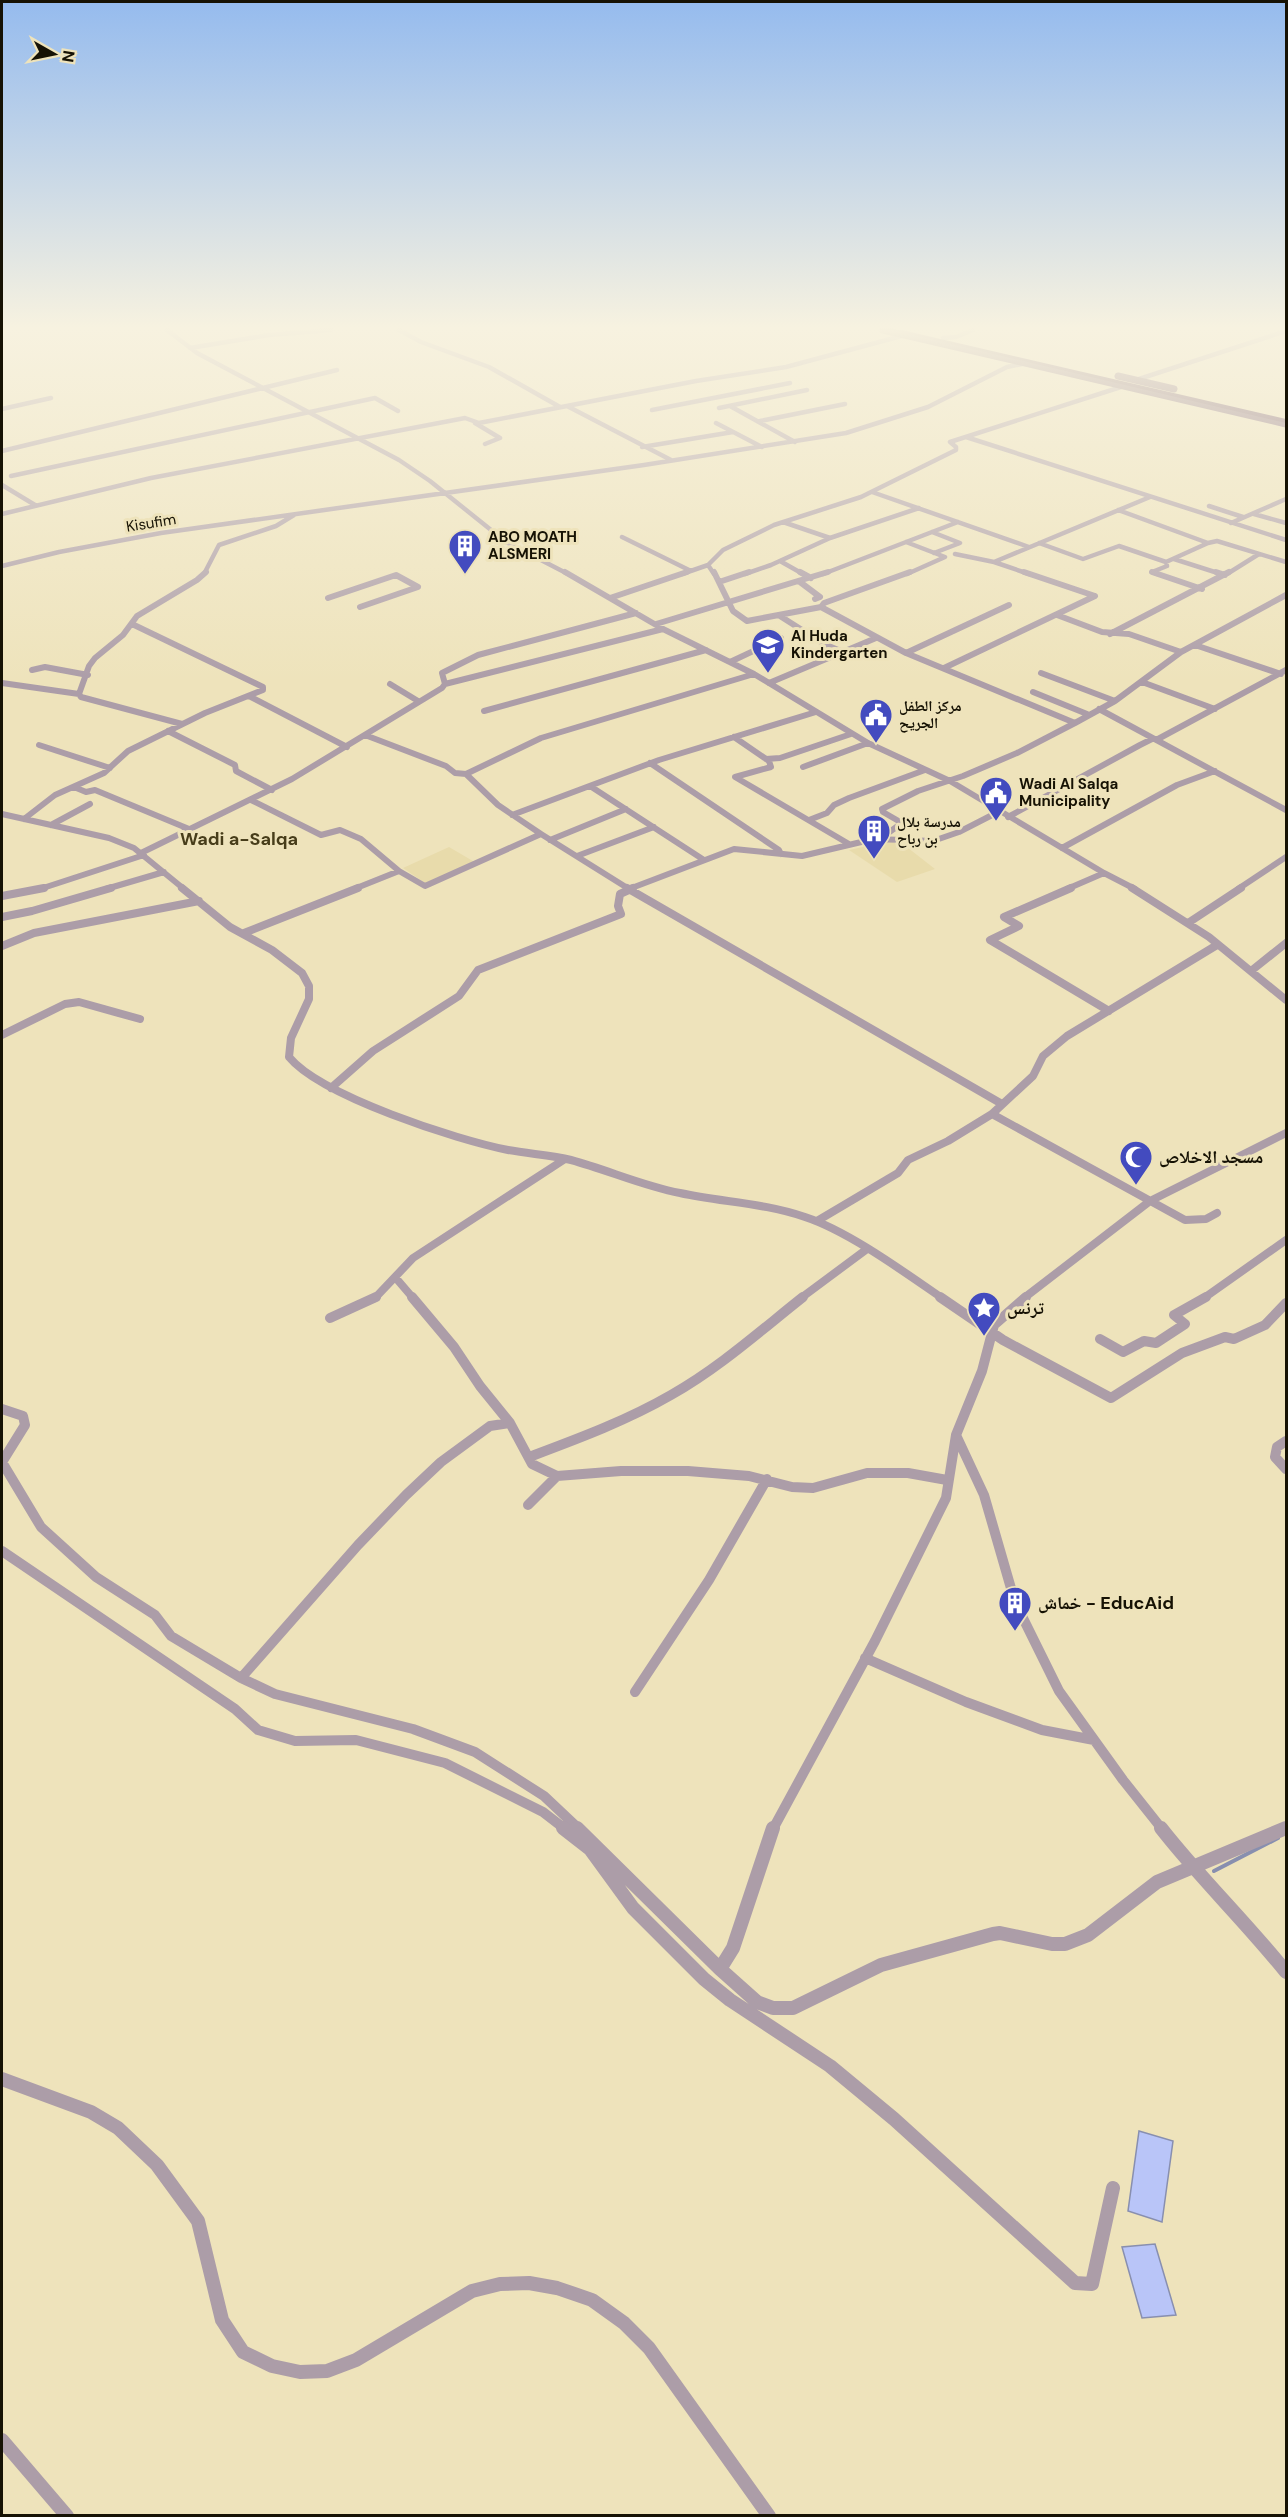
<svg xmlns="http://www.w3.org/2000/svg" width="1288" height="2517" font-family="'DM Sans','Noto Naskh Arabic',sans-serif">
<rect width="100%" height="100%" fill="#eee3bb"/>
<path fill="#e8dbab" d="M891,841L898,845L903,844L935,869L897,882L849,850Z
M449,847L478,864L425,883L403,868Z"/>
<path fill="#b9c5f8" stroke="#888faf" stroke-width="1.5" d="M1139,2131L1173,2141L1162,2222L1128,2211Z
M1155,2244L1176,2315L1142,2318L1122,2247Z"/>
<g fill="none" stroke-linecap="round" stroke-linejoin="round">
<path stroke="#888faf" stroke-width="4" d="M1214,1871L1278,1838"/>
<path stroke="#ac9da8" stroke-width="4.5" d="M167,330L197,353L399,460L430,481L506,542L568,574
M399,330L421,342L489,367L560,407
M943,338L956,337L973,330
M190,348L269,335L331,330
M1136,380L1286,331
M567,406L671,460
M730,406L795,442
M719,408L807,390
M2,409L51,398
M652,410L790,383
M760,421L845,404
M475,423L500,438L485,444
M716,423L762,447
M966,437L1286,540
M642,447L733,432
M2,451L337,370
M11,476L375,398L398,411
M2,485L35,505
M872,492L1029,547
M1209,506L1243,517
M1118,510L1208,543L1217,541L1286,562
M2,514L151,478L465,418L479,423L696,381L786,367L909,334
M1254,514L1286,523
M783,522L830,538
M1231,523L1286,499
M932,532L960,543L934,553
M622,537L691,571
M906,542L945,557L907,574
M1039,543L1083,559L1119,546L1166,562
M955,554L994,562L1150,497
M1174,559L1221,574
M780,561L803,574
M994,562L1029,574
M708,565L714,574
M2,566L59,552L161,533L644,465L846,433L928,407L1007,367L1027,363
M204,574L219,545L276,526L294,515
M682,574L708,565L723,550L774,525L861,497L956,450V447L950,442L1124,386
M745,574L771,565L830,538L919,508
M823,574L958,522
M1157,574L1152,572L1167,566L1166,562L1208,543
M1227,574L1259,554"/>
<path stroke="#ac9da8" stroke-width="6" d="M565,572L663,629L754,674L868,743L950,781L1104,873L1135,889
M714,572L733,611L747,621L821,607L824,603L910,572
M800,572L811,578
M1024,572L1095,596
M1152,572L1202,589
M1216,572L1225,575
M719,582L749,572
M800,582L820,597L815,599
M328,598L396,575L418,587L360,607
M610,598L687,572
M821,607L906,653L1075,723
M1057,615L1102,632L1129,634L1181,652
M780,616L824,644L843,652
M656,624L828,572
M1110,634L1229,572
M1195,645L1281,674
M906,653L1009,605
M730,662L781,638
M944,668L1095,596
M32,670L45,667L88,675
M1041,673L1115,701
M1142,682L1215,709
M2,683L79,694
M769,683L876,638
M390,684L418,701
M445,684L663,629
M1033,692L1087,714
M249,696L347,747
M1099,709L1286,810
M484,711L706,650
M182,724L81,697L79,694L89,666L95,658L123,635L137,616L197,580L206,572
M168,731L235,765L236,771L272,790
M365,735L446,766L455,773L466,774L541,738L754,674
M734,737L769,761L771,767L735,777L849,844
M39,745L110,768
M766,759L780,758L851,734
M650,763L779,850L781,854
M803,767L868,743
M590,786L704,860
M74,787L86,792L95,790L189,829
M251,800L321,835L340,830L361,839L399,871
M2,814L109,838L134,848L184,889
M512,815L659,760L816,712
M1008,817L1140,745L1152,739H1158L1286,670
M24,819L55,795L104,773L128,751L205,713L263,690V687L132,624
M809,820L827,813L834,805L849,798L925,770
M51,825L90,804
M541,834L629,889
M881,838L902,823L883,812L882,809L918,791L963,776L1017,753L1075,723L1115,701L1181,652L1286,595
M550,840L626,809
M1062,848L1177,785L1215,771
M141,853L292,779L442,688L445,684L442,673L478,655L636,613
M577,856L654,827
M40,889L144,855
M106,889L164,872
M354,889L399,871L425,886L541,834L498,805L466,774
M629,889L734,849L802,856L874,839L933,841L959,832L1000,811
M1067,889L1104,873
M1238,889L1286,857"/>
<path stroke="#ac9da8" stroke-width="8" d="M182,888L230,927L272,950L302,973L309,986V999L291,1038L289,1057C321,1096 457,1140 508,1150C529,1154 551,1155 571,1160C608,1170 643,1186 680,1193C721,1202 765,1203 805,1217C848,1231 904,1272 942,1298
M627,888L1002,1104
M1071,888L1004,917L1019,926L990,940L1109,1011
M1132,888L1209,937L1286,1000
M2,896L44,888
M2,917L32,911L111,888
M1188,923L1241,888
M244,933L358,888
M2,946L34,933L199,901
M1251,971L1286,943
M2,1035L65,1004L79,1002L140,1019
M331,1088L373,1051L459,996L478,970L621,914L618,906L620,894L633,888
M992,1114L1185,1220L1206,1219L1217,1213
M817,1221L898,1173L908,1160L948,1141L992,1114L1033,1076L1043,1056L1067,1036L1217,945
M395,1277L413,1298
M375,1298L413,1258L565,1159
M801,1298L867,1249
M1024,1298L1150,1201L1286,1133
M1204,1298L1286,1240"/>
<path stroke="#ac9da8" stroke-width="10" d="M412,1297L454,1347L480,1386L510,1423
M940,1297L1003,1340L1111,1398L1182,1353L1225,1337L1234,1339L1265,1325L1286,1303
M330,1318L376,1297
M1100,1339L1123,1352L1144,1341L1156,1343L1185,1324L1174,1315L1206,1297
M2,1409L23,1416L25,1425L2,1462L41,1527L96,1577L155,1615L171,1636L241,1678L275,1694L413,1729L475,1752L544,1796L579,1829
M956,1435L984,1495L1015,1602L1059,1691L1123,1780L1162,1829
M1286,1441L1277,1447L1275,1457L1286,1469
M529,1457C577,1439 626,1421 671,1395C719,1368 760,1331 803,1297
M528,1505L557,1476
M2,1551L235,1709L258,1730L295,1741L356,1740L445,1763L543,1812L565,1829
M865,1658L966,1702L1042,1730L1094,1740
M241,1678L358,1545L406,1495L441,1462L490,1426L510,1423L532,1464L557,1476L621,1471H688L749,1476L792,1487L813,1488L867,1473H908L947,1480
M635,1692L709,1580L767,1479
M773,1829L875,1641L946,1498L956,1435L982,1371L994,1325L1026,1297
M1283,1829L1286,1828"/>
<path stroke="#ac9da8" stroke-width="14" d="M563,1828L590,1849L633,1908L704,1979L730,2000L830,2066L894,2119L1075,2283L1092,2284L1113,2188
M577,1828L720,1969L757,2002L773,2008H793L881,1965L993,1934L1000,1933L1052,1944H1065L1088,1935L1157,1882L1286,1828
M1161,1828C1200,1878 1246,1922 1286,1972
M720,1969L733,1948L773,1828
M2,2079L91,2112L118,2128L157,2165L198,2221L222,2320L243,2352L272,2366L300,2372L327,2371L356,2360L472,2291L500,2284L529,2283L557,2288L592,2300L624,2323L649,2348L769,2516
M2,2440L67,2516"/>
<path stroke="#7d6277" stroke-width="7" d="M883,330L1286,424
M1118,376L1174,389"/>
<path fill="#6c4d65" fill-rule="evenodd" d="M892,330H902L1286,419V423Z"/>
</g>
<linearGradient id="sky" x2="0" y2="1"><stop stop-color="#95bbee"/><stop offset="0.48" stop-color="#f7f2e0"/><stop offset="1" stop-color="#f7f2e0" stop-opacity="0"/></linearGradient>
<rect width="1288" height="682" fill="url(#sky)"/>
<defs>
<g id="building-pin" transform="scale(1.725)"><path d="M0 17L-7.5 6A9.5 9.5 0 1 1 7.5 6Z" fill="#434bbf" stroke="#eee3bb"/><path d="M-4-6H4V6H1V3H-1V6H-4ZM-2.5-4.3h1.7v1.8h-1.7ZM.8-4.3h1.7v1.8H.8ZM-2.5-1h1.7V.8h-1.7ZM.8-1h1.7V.8H.8Z" fill="#fff"/></g>
<g id="school-pin" transform="scale(1.725)"><path d="M0 17L-7.5 6A9.5 9.5 0 1 1 7.5 6Z" fill="#434bbf" stroke="#eee3bb"/><path d="M0-5L7-2L0 1L-7-2ZM-4 1L0 2.5L4 1V4Q0 6-4 4Z" fill="#fff"/></g>
<g id="civic-pin" transform="scale(1.725)"><path d="M0 17L-7.5 6A9.5 9.5 0 1 1 7.5 6Z" fill="#434bbf" stroke="#eee3bb"/><path d="M-.6-6.5H3V-4.5H.6V-3L4-1V1h2V6H-6V1h2V-1L-.6-3ZM-1.2 2.5V6h2.4V2.5Z" fill="#fff"/></g>
<g id="mosque-pin" transform="scale(1.725)"><path d="M0 17L-7.5 6A9.5 9.5 0 1 1 7.5 6Z" fill="#434bbf" stroke="#eee3bb"/><path d="M3.5-4.9A6 6 0 1 0 3.5 4.9A5 5 0 1 1 3.5-4.9Z" fill="#fff"/></g>
<g id="sight-pin" transform="scale(1.725)"><path d="M0 17L-7.5 6A9.5 9.5 0 1 1 7.5 6Z" fill="#434bbf" stroke="#eee3bb"/><path d="M0-6L1.8-2.2L6-1.7L2.9 1.2L3.7 5.4L0 3.3L-3.7 5.4L-2.9 1.2L-6-1.7L-1.8-2.2Z" fill="#fff"/></g>
</defs>
<g fill-rule="evenodd">
<use href="#building-pin" x="465" y="546"/>
<use href="#school-pin" x="768" y="645"/>
<use href="#civic-pin" x="876" y="715"/>
<use href="#civic-pin" x="996" y="793"/>
<use href="#building-pin" x="874" y="831"/>
<use href="#mosque-pin" x="1136" y="1157"/>
<use href="#sight-pin" x="984" y="1308"/>
<use href="#building-pin" x="1015" y="1603"/>
</g>
<g text-anchor="middle" dominant-baseline="central" stroke-width="6" stroke-linejoin="round" paint-order="stroke">
<g font-size="15" fill="#161204" stroke="#eee3bb">
<text transform="translate(151 523) rotate(-9)">Kisufim</text>
</g>
<g font-size="15" font-weight="bold" fill="#161204" stroke="#eee3bb" text-anchor="start">
<text x="488" y="537">ABO MOATH<tspan x="488" dy="17">ALSMERI</tspan></text>
<text x="791" y="636">Al Huda<tspan x="791" dy="17">Kindergarten</tspan></text>
<text x="899" y="706">مركز الطفل<tspan x="899" dy="17">الجريح</tspan></text>
<text x="1019" y="784">Wadi Al Salqa<tspan x="1019" dy="17">Municipality</tspan></text>
<text x="897" y="822">مدرسة بلال<tspan x="897" dy="17">بن رباح</tspan></text>
</g>
<g font-size="18" font-weight="bold" fill="#473d1a" stroke="#eee3bb">
<text x="239" y="839">Wadi a-Salqa</text>
</g>
<g font-size="18" font-weight="bold" fill="#161204" stroke="#eee3bb" text-anchor="start">
<text x="1159" y="1157">مسجد الاخلاص</text>
<text x="1007" y="1308">ترنس</text>
<text x="1038" y="1603">خماش - EducAid</text>
</g>
</g>
<rect width="1288" height="2517" fill="none" stroke="#161204" stroke-width="6"/>
<g transform="translate(54 54) rotate(99)" stroke="#eee3bb" stroke-width="4.5" paint-order="stroke">
<path d="M0-4.5L10 22L0 15L-10 22Z" fill="#161204"/>
<text y="-9" font-size="16" font-weight="bold" text-anchor="middle" fill="#161204">N</text>
</g>
</svg>
